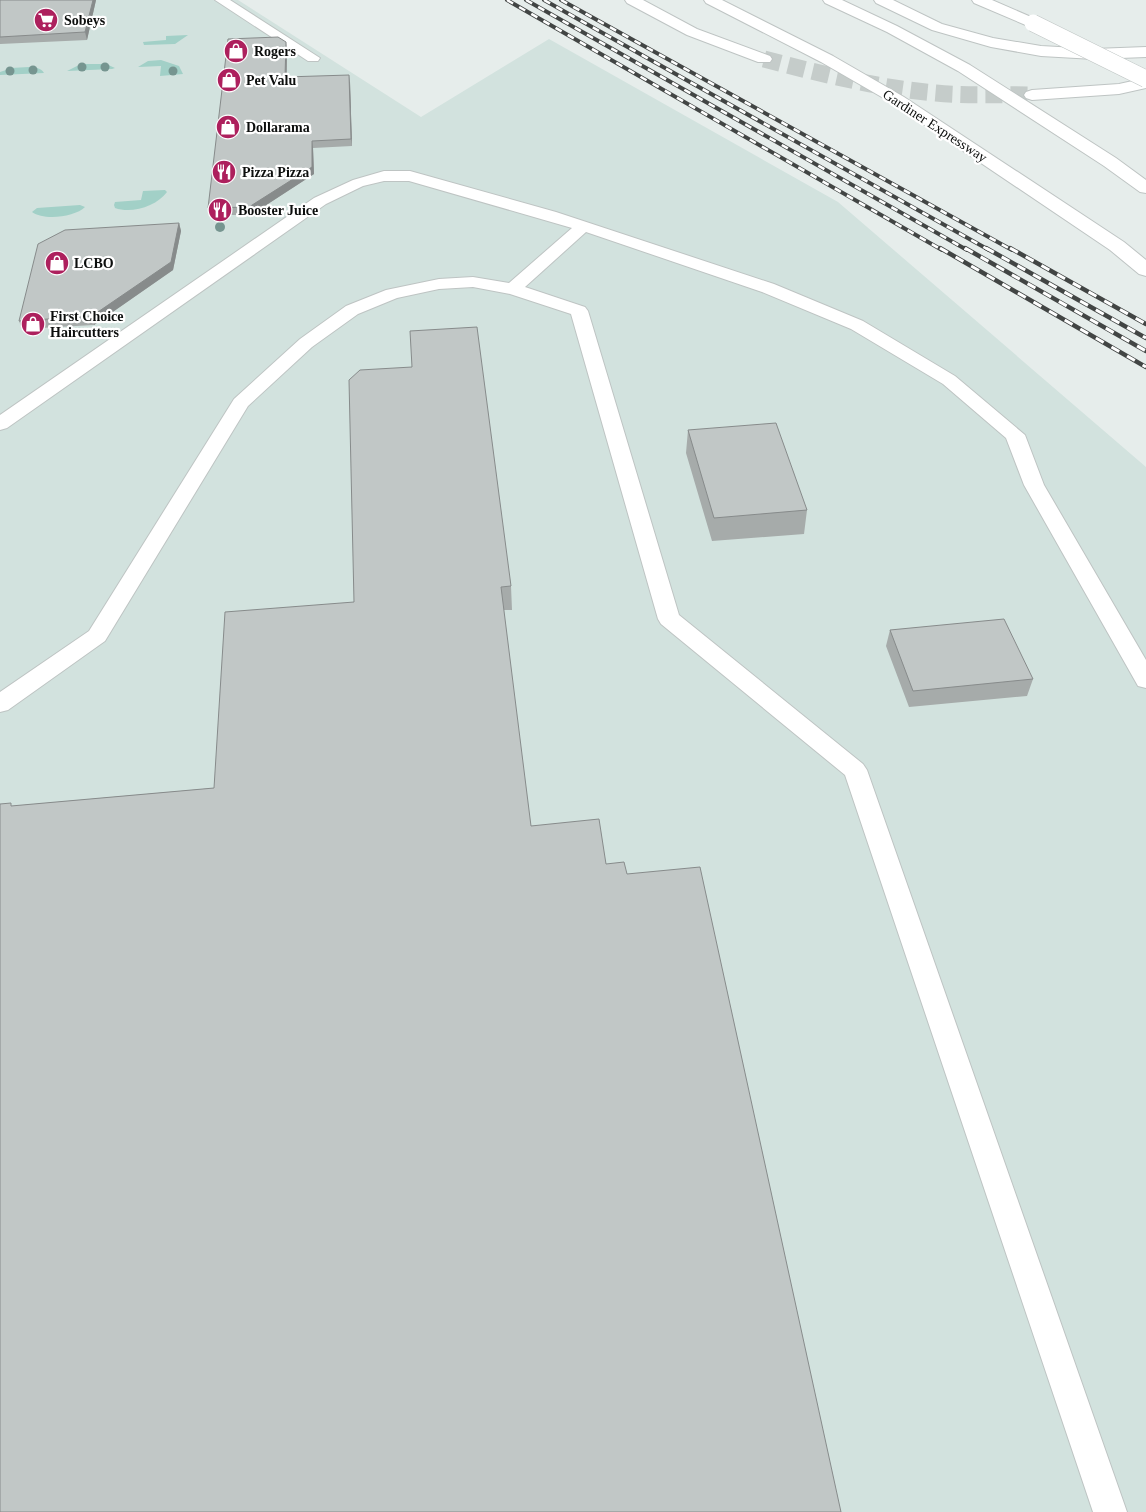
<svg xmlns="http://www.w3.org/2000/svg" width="1146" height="1512" font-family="'Times New Roman',serif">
<rect width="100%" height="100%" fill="#e6edeb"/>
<path fill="#d2e2de" d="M0,0H238L421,117L549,39L838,202L1146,467V1512H0Z"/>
<path fill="#a2d0c7" d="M188,35L175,44L144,45L143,42L166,40V36Z
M161,60L179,66L183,74L160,76L161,66L138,67L148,61Z
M81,64H106L115,68L112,69L67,71Z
M12,68C22,68 39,64 44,73L0,75V72Z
M165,190L167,192C157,206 132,214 115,208L114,205L115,202L141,200L143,191Z
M80,205L85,207C75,217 44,221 32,212L37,208Z"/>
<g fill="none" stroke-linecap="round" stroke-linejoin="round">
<path stroke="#c5ccca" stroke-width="17" stroke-dasharray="17 8" stroke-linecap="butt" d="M764,59C821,74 878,88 936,93C968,96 1000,94 1032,95"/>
<g stroke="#bec4c3" stroke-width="2">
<path id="service" d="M215,0H230L320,58L318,61H308Z
M384,171H410L556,212L774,284L863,321L955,376L1025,435L1044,485L1146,660V688L1138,686L1024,485L1006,438L943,384L851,329L762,292L586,232L525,287L585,307L588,311L679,615L863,764L867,770L1127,1512H1093L845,775L661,624L658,619L571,314L510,294L473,287L439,289L397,298L358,314L312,347L248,406L105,641L8,710L0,712V692L89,631L234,399L300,339L346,306L386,290L439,279L473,277L509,283L572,228L409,181H384L363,186L326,204L7,428L0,430V415L314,198L353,180Z"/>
</g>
<g stroke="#bec4c3" stroke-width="2">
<path id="motorway" d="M625,0H643L697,29L770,56L772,59L770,62H758L687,35L627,3Z
M704,0H722L833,56L904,97L1124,242L1146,260V276L1139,274L1110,250L892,103L821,62L706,3Z
M823,0H842L897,26L970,65L1116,158L1146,180V193L1140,192L1104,166L958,71L887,32L825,3Z
M874,0H893L942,24L993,38L1041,46L1094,49L1146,47V57L1094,59L1041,56L991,47L932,30L876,3Z
M972,0H992L1038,20L1041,23L1038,26H1028L974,3Z
M1146,78V88L1119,94L1032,100L1026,98L1024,95L1026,92L1032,90L1119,84Z"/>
</g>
<use href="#service" fill="#fff" fill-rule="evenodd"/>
<use href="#motorway" fill="#fff" fill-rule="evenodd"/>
<g stroke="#424544" stroke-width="4">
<path id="rail-far1" d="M507,0L942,250
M526,0L967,250
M544,0L989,250
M561,0L1012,250"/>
</g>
<g stroke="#424544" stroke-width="4.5">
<path id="rail" d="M940,248L1146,367
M965,248L1146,351
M986,248L1146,338
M1010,248L1146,324"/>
</g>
<use href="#rail-far1" stroke="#fff" stroke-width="2.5" stroke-dasharray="7" stroke-linecap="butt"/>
<use href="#rail" stroke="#fff" stroke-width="3" stroke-dasharray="9" stroke-linecap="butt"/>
<g stroke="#bec4c3" stroke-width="18" stroke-linecap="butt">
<path id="motorway-bridge" d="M1033,23L1146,79"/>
</g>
<use href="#motorway-bridge" stroke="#fff" stroke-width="17"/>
</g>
<g fill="#769590">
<circle cx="82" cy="67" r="4.5"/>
<circle cx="105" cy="67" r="4.5"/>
<circle cx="33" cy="70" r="4.5"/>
<circle cx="10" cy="71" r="4.5"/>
<circle cx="173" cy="71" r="4.5"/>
<circle cx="220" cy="227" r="5"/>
</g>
<path fill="#a6abaa" d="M0,0H96L87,40L0,44Z
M287,50V77L350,82L352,146L313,148L314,174L251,215H209L208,208Z
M179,223L181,231L173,270L94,325L22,329L19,321Z
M688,430L807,510L804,534L712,541L686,453Z
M511,586L512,610H504L0,1512L13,806L214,788L354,602Z
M890,630L1033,679L1027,696L909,707L886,646Z"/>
<path fill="#878b8b" d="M93,0H96L87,40L85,32Z
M286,42L287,50L286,85L285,77Z
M349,75L350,82L352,146L351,139Z
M312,141L313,148L314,174L251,215L249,207Z
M179,223L181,231L173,270L94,325L92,316Z"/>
<path fill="#c1c7c6" stroke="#878b8b" d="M0,0H93L85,32L0,37Z
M278,37L286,42L285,77L349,75L351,139L312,141V167L249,207L208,208L228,39Z
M179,223L171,262L92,316L19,321L38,244L65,230Z
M477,327L511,586L501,587L531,826L599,819L606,864L624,862L627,874L700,867L841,1512H0V804L11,803V806L214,788L225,612L354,602L349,380L360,370L412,367L410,331Z
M776,423L807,510L714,518L688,430Z
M1004,619L1033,679L913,691L890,630Z"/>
<defs>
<g id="supermarket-disc" transform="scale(1.25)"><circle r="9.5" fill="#ad205d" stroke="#fff"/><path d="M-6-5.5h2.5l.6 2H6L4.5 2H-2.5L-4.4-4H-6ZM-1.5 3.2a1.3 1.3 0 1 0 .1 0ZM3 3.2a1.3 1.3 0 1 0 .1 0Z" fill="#fff"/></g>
<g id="shop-disc" transform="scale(1.25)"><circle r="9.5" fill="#ad205d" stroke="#fff"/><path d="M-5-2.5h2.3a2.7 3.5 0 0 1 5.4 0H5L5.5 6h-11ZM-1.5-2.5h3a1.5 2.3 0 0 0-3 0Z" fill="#fff"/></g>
<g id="restaurant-disc" transform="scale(1.25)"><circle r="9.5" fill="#ad205d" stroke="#fff"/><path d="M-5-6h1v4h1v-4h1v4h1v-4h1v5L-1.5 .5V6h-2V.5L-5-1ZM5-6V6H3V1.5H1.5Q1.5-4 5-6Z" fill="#fff"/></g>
</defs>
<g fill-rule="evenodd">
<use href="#supermarket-disc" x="46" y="20"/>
<use href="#shop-disc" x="236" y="51"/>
<use href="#shop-disc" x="229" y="80"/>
<use href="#shop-disc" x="228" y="127"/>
<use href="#restaurant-disc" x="224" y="172"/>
<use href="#restaurant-disc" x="220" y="210"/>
<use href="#shop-disc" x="57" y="263"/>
<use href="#shop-disc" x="33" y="324"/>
</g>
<g text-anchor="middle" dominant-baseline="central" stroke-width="4.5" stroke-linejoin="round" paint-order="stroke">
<g font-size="14" font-weight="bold" fill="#0c0e0d" stroke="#fff" text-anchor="start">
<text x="64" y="20">Sobeys</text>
<text x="254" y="51">Rogers</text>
<text x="246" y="80">Pet Valu</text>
<text x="246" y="127">Dollarama</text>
<text x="242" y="172">Pizza Pizza</text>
<text x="238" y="210">Booster Juice</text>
<text x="74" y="263">LCBO</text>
<text x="50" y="316">First Choice<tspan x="50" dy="16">Haircutters</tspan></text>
</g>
<g font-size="14" fill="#0c0e0d" stroke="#fff">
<text transform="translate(935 126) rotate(33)">Gardiner Expressway</text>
</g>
</g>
</svg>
